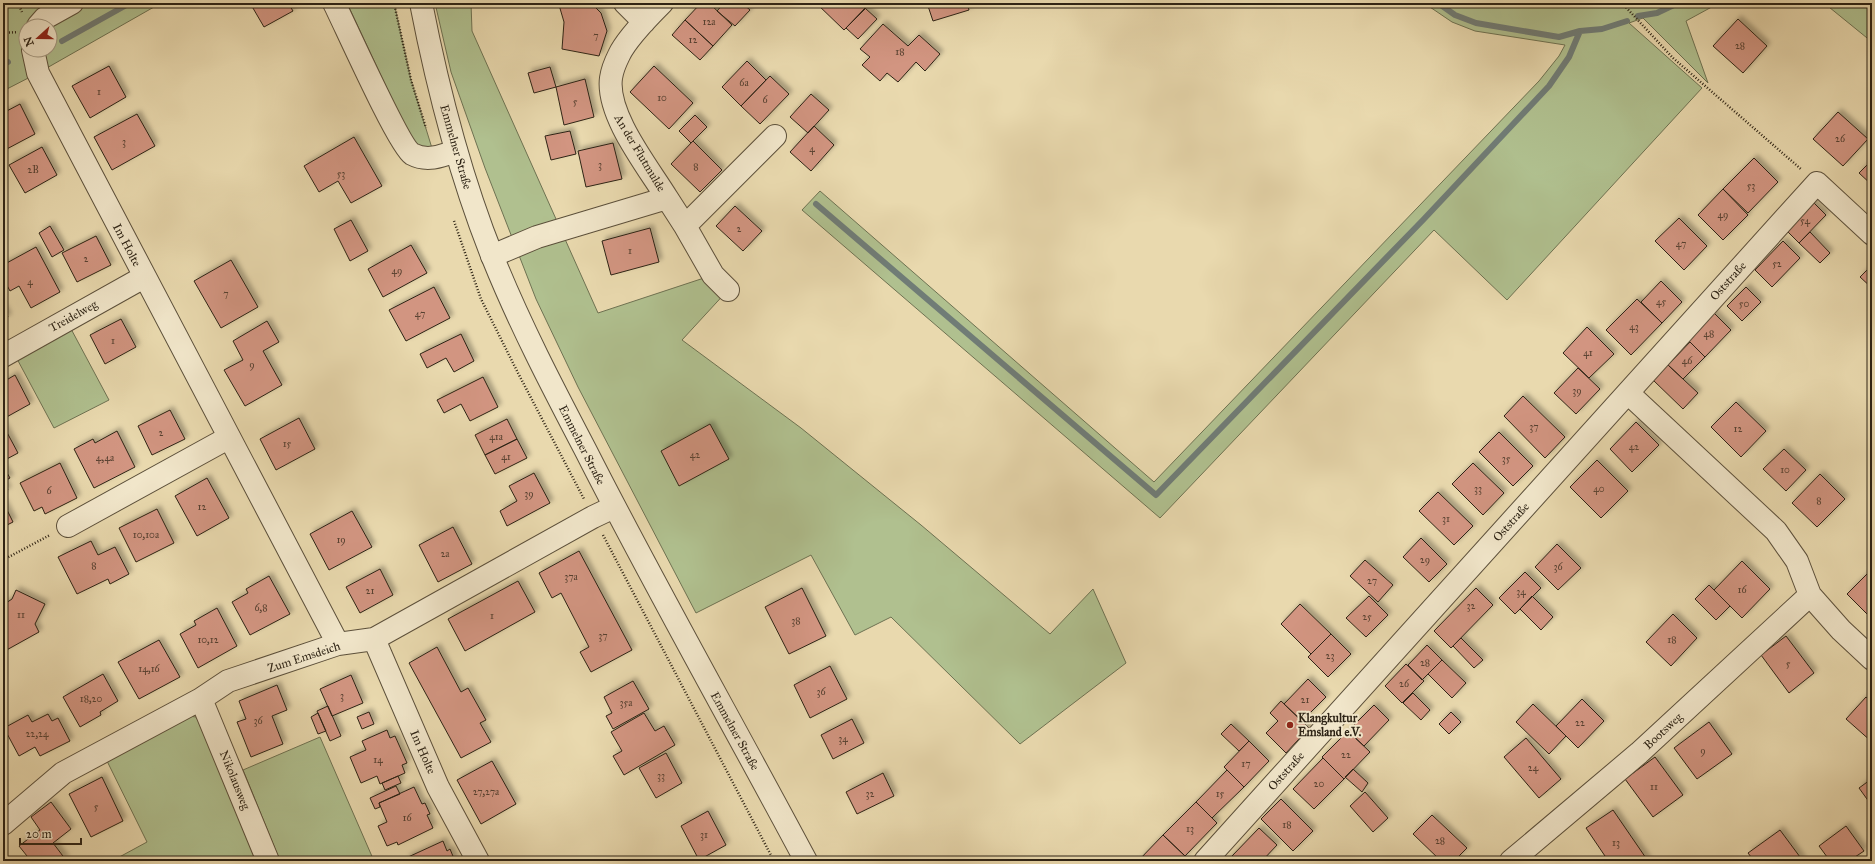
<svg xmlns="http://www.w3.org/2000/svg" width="1875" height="864" font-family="'IM FELL Great Primer',serif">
<defs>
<filter id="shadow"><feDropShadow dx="3.5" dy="-3.5" stdDeviation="2" flood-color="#0004"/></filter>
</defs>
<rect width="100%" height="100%" fill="#e9d9ae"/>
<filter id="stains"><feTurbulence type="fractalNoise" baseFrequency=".005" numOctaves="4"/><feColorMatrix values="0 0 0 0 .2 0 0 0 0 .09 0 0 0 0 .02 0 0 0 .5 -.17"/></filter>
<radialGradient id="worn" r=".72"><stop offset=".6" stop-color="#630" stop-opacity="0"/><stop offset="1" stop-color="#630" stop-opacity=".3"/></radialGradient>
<path fill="#b0c08f" stroke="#6e7252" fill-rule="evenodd" d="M3,3H161L38,73L3,91ZM26,26H50V50H26Z
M347,3H394L411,80L435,158L419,157Z
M435,3H471L472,31L598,313L713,275L728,290L682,340L801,428L921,525L1050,634L1093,589L1126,663L1020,744L891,617L855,635L811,555L696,613L578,387L536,299L485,168L451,72Z
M1424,3H1719L1686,21L1708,83L1643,18L1629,23L1702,88L1507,300L1434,230L1160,518L802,210L820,191L1154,482L1539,81L1559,56L1565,45L1475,31L1452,22Z
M1824,3H1872V42Z
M70,327L109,400L54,428L16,357Z
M182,715L196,717L204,724L260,861H112L147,842L106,759Z
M320,737L374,861H280L243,770Z"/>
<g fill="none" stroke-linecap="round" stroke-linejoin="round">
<path stroke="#707c76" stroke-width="6" d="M1438,3L1455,15L1476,23L1559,37L1580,31L1602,29L1627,21
M1638,16L1657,13L1678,3
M62,41L130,3
M3,64L8,62
M816,204L1156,495L1423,220L1549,86L1569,57L1580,31"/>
</g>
<path fill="#d29581" stroke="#2d2315" filter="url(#shadow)" d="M250,3H288L293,11L264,27Z
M560,3H591L601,13L607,31L599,56L562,49L564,22L559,5Z
M701,3H709L732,25L713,46L685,20Z
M724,3H742L750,10L735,26L717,11Z
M763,3H770L766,7Z
M816,3H869L870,4L844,30Z
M927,3H967L969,10L933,21Z
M865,8L877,19L858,39L846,28Z
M1738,19L1767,46L1743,73L1713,46Z
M685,20L713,46L700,60L672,35Z
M883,24L908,46L919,35L940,54L925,71L916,62L898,82L887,73L880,81L862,65L870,57L860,49Z
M747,61L766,80L741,106L722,87Z
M109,66L126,97L90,118L72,86Z
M654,66L693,103L669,129L630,92Z
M550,67L556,87L534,93L528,73Z
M770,76L789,94L760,124L741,106Z
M585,79L594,117L564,125L556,87Z
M811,94L829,110L808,133L790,117Z
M20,104L35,134L3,151V113Z
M1838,112L1868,139L1843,166L1813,139Z
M137,114L155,146L112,170L94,137Z
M695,115L707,127L691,143L679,131Z
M814,126L834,145L811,171L790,152Z
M570,131L576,154L551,160L545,136Z
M354,137L382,186L351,203L338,181L319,192L304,166Z
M693,141L722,170L700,192L671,164Z
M613,143L622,179L586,187L578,151Z
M42,147L57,175L25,193L9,165Z
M1754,158L1778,182L1748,213L1723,189Z
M1872,160V185L1859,173Z
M1723,189L1748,215L1723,240L1698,215Z
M1810,199L1826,215L1799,243L1783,227Z
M735,206L762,231L743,251L716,226Z
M1679,218L1707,246L1684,270L1655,241Z
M351,220L368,251L350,261L334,229Z
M50,226L64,250L52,257L39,233Z
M650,228L659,262L611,275L602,241Z
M1810,232L1830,253L1820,263L1799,243Z
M96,236L111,265L77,282L62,253Z
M1783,241L1800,258L1772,287L1755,270Z
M411,245L427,273L383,297L368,269Z
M36,247L60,292L31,308L19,286L10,291L3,278V265Z
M231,260L258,307L221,328L194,281Z
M1872,265V288L1860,277Z
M1661,281L1682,302L1662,323L1641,302Z
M434,287L450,318L406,341L389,310Z
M1746,287L1761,302L1742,321L1727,306Z
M1637,299L1662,323L1631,355L1606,330Z
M3,307L8,317L3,320Z
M1712,311L1731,330L1705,357L1686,338Z
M121,319L136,347L105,364L90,335Z
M267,321L279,342L263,351L282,385L245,406L224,370L243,360L233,341Z
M1587,327L1614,354L1589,378L1563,353Z
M461,334L474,361L454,372L446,358L427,368L420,354Z
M1690,342L1705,357L1683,379L1668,365Z
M1668,365L1698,393L1683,409L1653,380Z
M1578,368L1600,389L1576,414L1554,393Z
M15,375L30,404L3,419V382Z
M483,377L498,407L470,421L461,404L444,413L437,400Z
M1523,396L1565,437L1545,458L1504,416Z
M1736,402L1766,431L1741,457L1711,427Z
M170,410L185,439L152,455L138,426Z
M299,418L315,449L276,470L260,439Z
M507,419L517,439L485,455L475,435Z
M1636,422L1659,445L1632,472L1610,449Z
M710,424L729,459L679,486L661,451Z
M3,425L18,453L3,461Z
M117,431L135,467L94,488L74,449L93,439L95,443Z
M1499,432L1533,466L1513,486L1479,452Z
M517,439L527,458L495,474L485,455Z
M1784,449L1806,470L1786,491L1763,469Z
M1597,460L1628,491L1601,518L1570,487Z
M60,463L77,498L45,514L42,507L34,511L20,483Z
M1473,463L1504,493L1483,515L1452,484Z
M3,466L10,478L3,482L8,490L3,493Z
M534,473L550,503L507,526L500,511L517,501L509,486Z
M1820,474L1845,499L1817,527L1792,503Z
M207,478L229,518L197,536L175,496Z
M1438,492L1473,526L1454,545L1419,511Z
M3,502L13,522L3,527Z
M157,509L174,543L136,562L119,528Z
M352,511L372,547L329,570L310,534Z
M453,527L472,564L438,582L419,545Z
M1421,538L1447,564L1429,582L1403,557Z
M91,541L98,555L115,547L129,574L110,584L108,579L77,594L58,557Z
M1557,544L1581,568L1558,590L1535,567Z
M579,551L632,650L591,672L580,652L589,647L561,593L552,598L539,573Z
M1365,560L1393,585L1378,602L1350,576Z
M1742,561L1770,589L1742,618L1714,590Z
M380,569L393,595L360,613L346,587Z
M1872,569V619L1847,594Z
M1525,572L1541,588L1515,614L1499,598Z
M269,576L290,614L250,635L232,602L248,593L246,589Z
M518,581L535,612L465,651L448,619Z
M1709,585L1730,606L1716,620L1695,599Z
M802,588L826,636L789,654L765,607Z
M1476,588L1493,605L1451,648L1434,631Z
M16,590L45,604L35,624L39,632L3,652V605L12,599Z
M1369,596L1388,615L1366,637L1346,618Z
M1532,596L1553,617L1541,630L1520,609Z
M1300,604L1331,634L1311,654L1281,624Z
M217,608L237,646L198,668L180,634L196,625L194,621Z
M1673,614L1697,638L1671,666L1646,642Z
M1331,634L1351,654L1328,677L1308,657Z
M1786,636L1814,673L1789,693L1761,655Z
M1461,638L1483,660L1474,668L1453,646Z
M159,640L180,677L139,699L118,662Z
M1427,645L1442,660L1422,680L1408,665Z
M437,647L461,692L468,688L486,720L480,723L491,742L461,758L409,663Z
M1442,660L1466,683L1452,698L1428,674Z
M1406,664L1424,681L1402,703L1385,686Z
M830,666L847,699L810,718L794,685Z
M103,674L118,701L100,712L101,715L80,727L63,697Z
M351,675L363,703L332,716L320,689Z
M1308,679L1326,697L1302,721L1284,704Z
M633,681L649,709L613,729L606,716L612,713L604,697Z
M277,685L287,710L272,716L283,744L251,757L237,722L246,719L239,701Z
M1413,693L1430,710L1421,720L1403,703Z
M1866,697L1872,702V742L1846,719Z
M1582,699L1604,721L1578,748L1556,726Z
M1281,701L1309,728L1286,753L1266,733L1278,721L1270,713Z
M1533,704L1566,736L1549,754L1516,722Z
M1374,705L1389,720L1364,746L1348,731Z
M328,706L341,736L330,741L317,711Z
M369,712L374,724L362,729L357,717Z
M1451,712L1461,722L1449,734L1439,724Z
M318,713L326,731L318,734L311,717Z
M644,713L655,731L664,726L675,745L624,775L613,756L622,751L611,732Z
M48,714L52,721L58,718L70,741L40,756L35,747L19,756L4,728L28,715L32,722Z
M852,719L864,743L833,759L821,735Z
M1709,722L1732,754L1697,779L1674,748Z
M1231,724L1249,741L1239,751L1221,734Z
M387,730L390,738L395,736L407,763L402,765L405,773L380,784L377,776L361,783L350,757L366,750L362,741Z
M1348,731L1370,752L1344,779L1322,757Z
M1526,738L1561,779L1539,798L1504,757Z
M1249,741L1269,761L1244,787L1224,767Z
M666,753L682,783L656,798L639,768Z
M1655,757L1683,795L1653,817L1625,779Z
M1323,758L1344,779L1314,809L1293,789Z
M492,761L516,804L481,824L457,780Z
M1353,769L1368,783L1362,792L1345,777Z
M1227,770L1244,787L1212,818L1196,802Z
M883,773L894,796L857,814L846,792Z
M398,776L401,783L385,790L382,783Z
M102,777L123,821L91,837L69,794Z
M1870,780L1872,782V806L1859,788Z
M396,786L400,794L379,803L380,807L375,809L370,798Z
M414,787L422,804L425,803L430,814L427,815L433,828L398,845L397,842L387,846L378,826L387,822L379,803Z
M1365,792L1388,818L1373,832L1350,806Z
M1281,799L1313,831L1293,851L1261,819Z
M51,802L71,829L53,843L66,860L31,861L19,846L40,830L31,817Z
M1196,802L1217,823L1185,856L1163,835Z
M1613,810L1648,861H1604L1607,859L1586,828Z
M708,811L726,845L699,860L681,826Z
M1432,815L1467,848L1454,861H1441L1413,834Z
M1846,826L1864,851L1849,861H1830L1819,846Z
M1259,828L1277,845L1262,861H1237L1232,856Z
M1780,830L1803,861H1754L1748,853Z
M1163,835L1185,856L1180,861H1138Z
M443,841L447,851L450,849L455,861H407L406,858Z
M1232,856L1237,861H1227Z"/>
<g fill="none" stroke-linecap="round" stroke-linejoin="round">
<g stroke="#5c503b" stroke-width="24">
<path id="minor" d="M334,3C345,25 399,146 412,154C427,162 442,156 456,151
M625,3L644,22
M38,26L45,18L72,3
M33,50L38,73L338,644
M667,198L685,226L713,275L728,290
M685,226L775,136
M492,256L537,237L667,198C648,167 606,115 611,78C612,71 616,61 619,55C626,40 650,15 662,3
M3,356L144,277
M1628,393L1776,531L1797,561L1810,595L1841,630L1872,659
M68,526L228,438
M374,639L438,787L478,861
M201,699L268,861
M3,824L63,773L201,699L228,681L338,644L374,639L593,517L614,507
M1205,861L1817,183L1872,234
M1511,861L1639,753L1810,595"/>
</g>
<g stroke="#5c503b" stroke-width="24">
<path id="tertiary" d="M421,3C438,90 460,176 493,258C520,325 553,388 586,451C656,589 733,724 806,861"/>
</g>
<path stroke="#2d2315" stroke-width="2.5" stroke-dasharray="1 2" stroke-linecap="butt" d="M18,3L22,12
M394,3L411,80L426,128
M1622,3L1673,58L1802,170
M3,33L18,32
M454,221L481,299L518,373L584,499
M603,535L774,861
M3,560L50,535"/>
<use href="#minor" stroke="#f1e6ca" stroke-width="22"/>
<use href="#tertiary" stroke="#f1e6ca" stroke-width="22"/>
</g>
<circle fill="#8f2418" stroke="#f1e6ca" stroke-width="1.5" cx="1290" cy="725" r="4"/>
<g text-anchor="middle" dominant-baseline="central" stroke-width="4" stroke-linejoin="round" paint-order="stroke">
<g font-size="10" fill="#564030">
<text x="709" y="22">12a</text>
<text x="596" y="36">7</text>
<text x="693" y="40">12</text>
<text x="1740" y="46">28</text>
<text x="900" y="52">18</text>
<text x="744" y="83">6a</text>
<text x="99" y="92">1</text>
<text x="662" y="98">10</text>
<text x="765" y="100">6</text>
<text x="575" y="102">5</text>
<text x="1840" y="139">26</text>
<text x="124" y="142">3</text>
<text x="812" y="149">4</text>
<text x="600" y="165">3</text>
<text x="696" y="167">8</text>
<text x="33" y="170">2B</text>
<text x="341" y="174">53</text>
<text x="1751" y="186">53</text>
<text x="1723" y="215">49</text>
<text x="1805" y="221">54</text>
<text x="739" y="229">2</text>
<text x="1681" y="244">47</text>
<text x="630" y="251">1</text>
<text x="86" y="259">2</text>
<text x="1777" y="264">52</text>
<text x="397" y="271">49</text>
<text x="30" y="282">4</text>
<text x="226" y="294">7</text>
<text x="1661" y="302">45</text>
<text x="1744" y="304">50</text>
<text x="420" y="314">47</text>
<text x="1634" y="327">43</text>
<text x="1709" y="334">48</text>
<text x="113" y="341">1</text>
<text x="1588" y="353">41</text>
<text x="1687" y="361">46</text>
<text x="252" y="365">9</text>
<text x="1577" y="391">39</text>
<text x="1534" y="427">37</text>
<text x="1738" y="429">12</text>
<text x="161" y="433">2</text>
<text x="496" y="437">41a</text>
<text x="287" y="444">15</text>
<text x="1634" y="447">42</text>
<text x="695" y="455">42</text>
<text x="506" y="457">41</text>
<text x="105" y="458">4,4a</text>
<text x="1506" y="459">35</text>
<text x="1785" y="470">10</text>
<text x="1478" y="489">33</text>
<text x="1599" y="489">40</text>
<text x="49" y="491">6</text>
<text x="529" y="494">39</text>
<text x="1819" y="501">8</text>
<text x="202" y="507">12</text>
<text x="1446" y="519">31</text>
<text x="146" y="535">10,10a</text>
<text x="341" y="540">19</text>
<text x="445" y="554">2a</text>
<text x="1425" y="560">29</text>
<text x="94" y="566">8</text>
<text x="1558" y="567">36</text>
<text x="571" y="577">37a</text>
<text x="1372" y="581">27</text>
<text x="1742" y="590">16</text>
<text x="370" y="591">21</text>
<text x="1521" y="592">34</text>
<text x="1471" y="606">32</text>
<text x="261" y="608">6,8</text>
<text x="21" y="615">11</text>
<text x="492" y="616">1</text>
<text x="1367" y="617">25</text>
<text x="796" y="621">38</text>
<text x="603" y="636">37</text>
<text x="208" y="640">10,12</text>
<text x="1672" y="640">18</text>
<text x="1330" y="656">23</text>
<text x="1425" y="663">28</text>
<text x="1788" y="664">5</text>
<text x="149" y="669">14,16</text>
<text x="1404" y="684">26</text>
<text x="821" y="692">36</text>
<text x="342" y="696">3</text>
<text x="91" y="699">18,20</text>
<text x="1305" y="700">21</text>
<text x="626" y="703">35a</text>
<text x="258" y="721">36</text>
<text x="1580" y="723">22</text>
<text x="37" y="734">22,24</text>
<text x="843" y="739">34</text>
<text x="1703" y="751">9</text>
<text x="1346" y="755">22</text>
<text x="378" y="760">14</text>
<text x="1246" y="764">17</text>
<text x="1533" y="768">24</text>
<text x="661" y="776">33</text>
<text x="1319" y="784">20</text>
<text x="1654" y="787">11</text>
<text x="486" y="792">27,27a</text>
<text x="870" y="794">32</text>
<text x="1220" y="794">15</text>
<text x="96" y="807">5</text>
<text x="407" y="818">16</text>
<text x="1287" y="825">18</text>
<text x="1190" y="829">13</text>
<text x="704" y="835">31</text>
<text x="1440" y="841">28</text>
<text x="1616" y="843">13</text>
</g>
<g font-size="12" fill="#2d2315" stroke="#f1e6ca">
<text transform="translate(456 147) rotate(74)">Emmelner Straße</text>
<text transform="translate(640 153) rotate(59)">An der Flutmulde</text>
<text transform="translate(127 245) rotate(62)">Im Holte</text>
<text transform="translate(1728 281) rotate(-48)">Oststraße</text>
<text transform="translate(73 316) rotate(-29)">Treidelweg</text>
<text transform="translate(582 445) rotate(63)">Emmelner Straße</text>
<text transform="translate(1511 522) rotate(-48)">Oststraße</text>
<text transform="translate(304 657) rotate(-18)">Zum Emsdeich</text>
<text transform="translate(735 731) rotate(61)">Emmelner Straße</text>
<text transform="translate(1663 731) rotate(-43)">Bootsweg</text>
<text transform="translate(423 752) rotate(66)">Im Holte</text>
<text transform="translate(1286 771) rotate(-48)">Oststraße</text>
<text transform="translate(235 780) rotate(68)">Nikolausweg</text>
</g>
<g font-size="12" font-weight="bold" fill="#2d2315" stroke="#f1e6ca" text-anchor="start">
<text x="1298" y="718">Klangkultur<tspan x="1298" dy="14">Emsland e.V.</tspan></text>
</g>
</g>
<rect width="1875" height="864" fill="none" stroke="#e9d9ae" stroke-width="16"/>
<rect x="4" y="4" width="1867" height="856" fill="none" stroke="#2d2315" stroke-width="2"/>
<rect x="8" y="8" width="1859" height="848" fill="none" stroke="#2d2315"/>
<g transform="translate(38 38) rotate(249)"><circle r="19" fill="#f1e6ca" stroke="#a39882"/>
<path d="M0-3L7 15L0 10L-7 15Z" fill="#8f2418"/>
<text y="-6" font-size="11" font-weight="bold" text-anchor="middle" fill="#2d2315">N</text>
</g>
<path d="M20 838v6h61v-6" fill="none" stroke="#2d2315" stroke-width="2"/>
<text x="26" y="838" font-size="12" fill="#2d2315" stroke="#f1e6ca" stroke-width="3" paint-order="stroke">20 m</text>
<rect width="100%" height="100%" filter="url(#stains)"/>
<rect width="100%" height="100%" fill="url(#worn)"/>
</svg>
